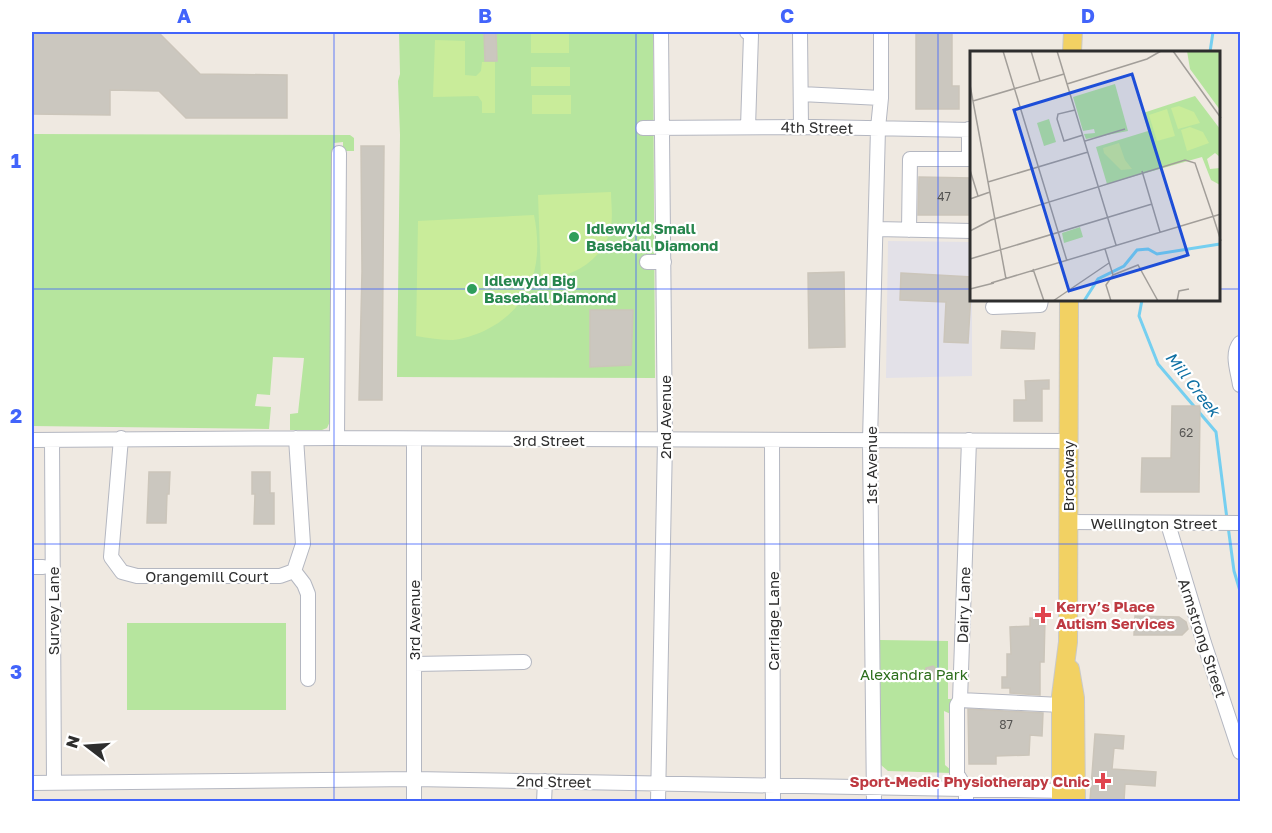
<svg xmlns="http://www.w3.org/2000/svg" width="1272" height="833" font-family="'Golos Text',sans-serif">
<rect width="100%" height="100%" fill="#efe9e1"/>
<path fill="#e3e1e8" d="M888,241L972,242V376L886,378Z"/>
<path fill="#b6e59e" d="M399,32H653L655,378L397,377L400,135L398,81L400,74Z
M32,134L350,135L354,138V151H343V142L334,143L332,417L327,428L322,430H290V414L298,413L304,358L273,357L270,395L257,394L255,406L271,407L269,429L32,426Z
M127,623H286V710H127Z
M880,640L948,641V699H954L953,715L944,711L945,765L952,771L951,773L888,771L881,765Z"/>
<path fill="#c9ec9a" d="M531,34H569V53H531Z
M435,40L465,41V75L476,76L481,71L482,62H495V113H482V102L478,96L433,97Z
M531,67H570V86H531Z
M532,95H571V114H532Z
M611,192C611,203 613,215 611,226C605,260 573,278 541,279L538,195Z
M534,215C544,264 532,308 484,331C475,335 463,339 453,340C441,340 428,338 416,336L418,221Z"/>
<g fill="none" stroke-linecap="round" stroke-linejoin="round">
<path stroke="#75cff0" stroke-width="3" d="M1210,52L1213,32
M1142,300L1139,316L1158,364L1216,432L1227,519
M1228,526L1234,571L1240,591"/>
</g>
<path fill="#cbc7bf" stroke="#cbc5ba" stroke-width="1.5" d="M32,32H158L200,74L287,75V118H186L159,91L110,90V115L32,114Z
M484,32H496L497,61H485Z
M916,32H952V86H959V109H916Z
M361,146H384L382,400H359L362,271Z
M919,177L972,178V215H918Z
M844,272L845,347L809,348L808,273Z
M901,273L972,277L968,343L944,342L946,302L900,300Z
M590,310H633L631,365L590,367Z
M1002,331L1035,333L1034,349L1001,348Z
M1049,380V389H1042V421H1014V400H1026L1025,381Z
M1172,406H1200L1199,492H1141L1142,458H1171Z
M149,472H170L169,494H167L166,523H147Z
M252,472H270V493H274V524H254L255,494H252Z
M1135,616L1179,617L1186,622L1188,629L1182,635H1134Z
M1030,618L1045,619L1044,662H1040V695L1010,693V688H1002V677H1007V654H1011L1010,627L1030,626Z
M933,666L938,671L935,679L927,680L924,677L926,668Z
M968,709L1043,713L1042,736L1030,735L1029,755L996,756V764H969Z
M1095,734L1124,736L1123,749L1114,748L1112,769L1156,772L1155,786L1125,784L1124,801H1090Z"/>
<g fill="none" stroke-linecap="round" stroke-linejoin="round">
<g stroke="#b4b7c1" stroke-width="16">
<path id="minor" d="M747,32L751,35L748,127
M800,32L801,127
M801,94L881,98V32
M643,128L814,127L972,130
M969,129V159
M876,229L972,231
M909,230L910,159H972
M647,262H664
M993,307L1040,305L1041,300
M1240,343C1231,354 1238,371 1240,385
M121,438L111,557L122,572L137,576H280L294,571L303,544L296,438
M337,438L339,153
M32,440L337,438L1067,441
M52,440L54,783
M772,440L773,802
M1068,522L1240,523
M1168,524L1204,643L1240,752
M32,567H43
M294,571L304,584L308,594V679
M414,664L524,662
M960,700L1061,705
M32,783L414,779L1070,791
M414,802V439
M544,802L545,781
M658,802L665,440L661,32
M874,802L870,441L878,128L881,98
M966,802V789L957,774V705L960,700L969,440"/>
</g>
<g stroke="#c9c9c9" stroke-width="20">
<path id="major" d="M1072,52L1073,32
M1070,669L1075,698L1076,802
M1061,802V696L1068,642L1069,300"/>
</g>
<use href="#minor" stroke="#fff" stroke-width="14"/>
<use href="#major" stroke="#f2d163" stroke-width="18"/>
</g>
<path fill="none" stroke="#4264fb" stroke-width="1.5" stroke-opacity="0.55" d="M334,32V802M636,32V802M938,32V802M32,289H972M1220,289H1240M32,544H1240"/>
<g fill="#2e9e5b" stroke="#fff" stroke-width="2">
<circle cx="574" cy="237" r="6"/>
<circle cx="472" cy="289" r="6"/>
</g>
<g fill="#e0444e" stroke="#fff" stroke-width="2">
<path d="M1040 606h6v6h6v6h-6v6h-6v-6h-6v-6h6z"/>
<path d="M1100 772h6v6h6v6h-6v6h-6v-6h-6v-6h6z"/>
</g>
<g text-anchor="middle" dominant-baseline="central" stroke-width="4.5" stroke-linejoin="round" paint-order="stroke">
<g font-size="12" fill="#555452">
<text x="944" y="196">47</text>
<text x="1186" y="432">62</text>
<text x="1006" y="724">87</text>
</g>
<g font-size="15" fill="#2e2e2e" stroke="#fff">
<text transform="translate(817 127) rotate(1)">4th Street</text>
<text transform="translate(665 417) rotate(-90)">2nd Avenue</text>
<text x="549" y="440">3rd Street</text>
<text transform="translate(871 465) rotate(-90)">1st Avenue</text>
<text transform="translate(1068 476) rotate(-90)">Broadway</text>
<text x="1154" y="523">Wellington Street</text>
<text x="207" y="576">Orangemill Court</text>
<text transform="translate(963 605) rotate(-88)">Dairy Lane</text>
<text transform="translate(53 611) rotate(-90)">Survey Lane</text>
<text transform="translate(414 620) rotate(-90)">3rd Avenue</text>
<text transform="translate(773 621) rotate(-90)">Carriage Lane</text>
<text transform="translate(1203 638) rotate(72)">Armstrong Street</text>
<text transform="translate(554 781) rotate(1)">2nd Street</text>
</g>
<g font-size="15" font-weight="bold" fill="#27864d" stroke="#fff" text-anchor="start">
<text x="586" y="228">Idlewyld Small<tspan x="586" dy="17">Baseball Diamond</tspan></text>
<text x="484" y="280">Idlewyld Big<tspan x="484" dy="17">Baseball Diamond</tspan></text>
</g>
<g font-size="15" font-weight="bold" fill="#be3a42" stroke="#fff" text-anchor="start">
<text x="1056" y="606">Kerry’s Place<tspan x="1056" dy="17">Autism Services</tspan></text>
<text x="1090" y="781" text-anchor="end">Sport-Medic Physiotherapy Clnic</text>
</g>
<g font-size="15" fill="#2c6e1b" stroke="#fff">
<text x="914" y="674">Alexandra Park</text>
</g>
<g font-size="16" font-style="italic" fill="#0d6fa3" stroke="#fff">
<text transform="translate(1193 384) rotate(52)">Mill Creek</text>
</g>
</g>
<g transform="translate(970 51)">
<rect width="250" height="250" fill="#efe9e1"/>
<path d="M217,0H250V59L220,18ZM145,33L158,80L116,88L114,83L125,82L124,78L113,80L103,46ZM225,45L250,78V106L245,102L237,108L240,118L250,117V134L241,129L232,106L137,133L126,96L178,80L173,62ZM79,68L86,91L74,95L67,72ZM110,176L113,186L94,192L92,182Z" fill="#b6e59e"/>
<path d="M209,55L224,61L230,72L208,78L201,57ZM197,58L205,85L187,90L179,64ZM220,76L233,81L239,92L217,100L211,79ZM149,92L155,109L162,118L151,119L134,102L133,97Z" fill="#c9ec9a"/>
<path fill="none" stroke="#75cff0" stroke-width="3" d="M114,250L128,228L154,215L167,199L178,198L187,203L250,193"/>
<path fill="none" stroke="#a29e99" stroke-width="1.5" d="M33,0L97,210M61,0L70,30M87,0L146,194M203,0L251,67M97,33L177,8L191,0M0,34L36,228M3,50L94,23M105,59L88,63L87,68L94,90L113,84M115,90L155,78M0,119L8,145M172,120L190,181M18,131L118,101M0,148L20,141M243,165L251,190M0,180L21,169L215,109L225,112L243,165M135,198L143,224M0,208L182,153M63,218L74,250M143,224L168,214L188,250M21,232L251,163M0,238L24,232M83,250L139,212M141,250L136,234L143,224M207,250L209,240L219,238"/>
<path fill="#1d4ed8" fill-opacity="0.15" stroke="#1d4ed8" stroke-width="3" d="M162,23L218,204L99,240L44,59Z"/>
<rect width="250" height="250" fill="none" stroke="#2e2e2e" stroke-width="3"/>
</g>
<rect width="1272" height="833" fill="none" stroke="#ffffff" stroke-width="66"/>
<g transform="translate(87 746) rotate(287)" stroke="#ffffff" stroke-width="4.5" paint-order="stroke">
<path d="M0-4.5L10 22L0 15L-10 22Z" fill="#2e2e2e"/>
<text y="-9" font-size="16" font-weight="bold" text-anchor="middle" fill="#2e2e2e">N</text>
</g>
<rect x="33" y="33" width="1206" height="767" fill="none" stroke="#4264fb" stroke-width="2"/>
<g font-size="20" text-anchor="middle" font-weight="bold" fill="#4264fb">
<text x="184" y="23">A</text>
<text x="485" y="23">B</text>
<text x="787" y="23">C</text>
<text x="1088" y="23">D</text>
<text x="16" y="168">1</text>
<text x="16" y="423">2</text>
<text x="16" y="679">3</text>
</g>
</svg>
